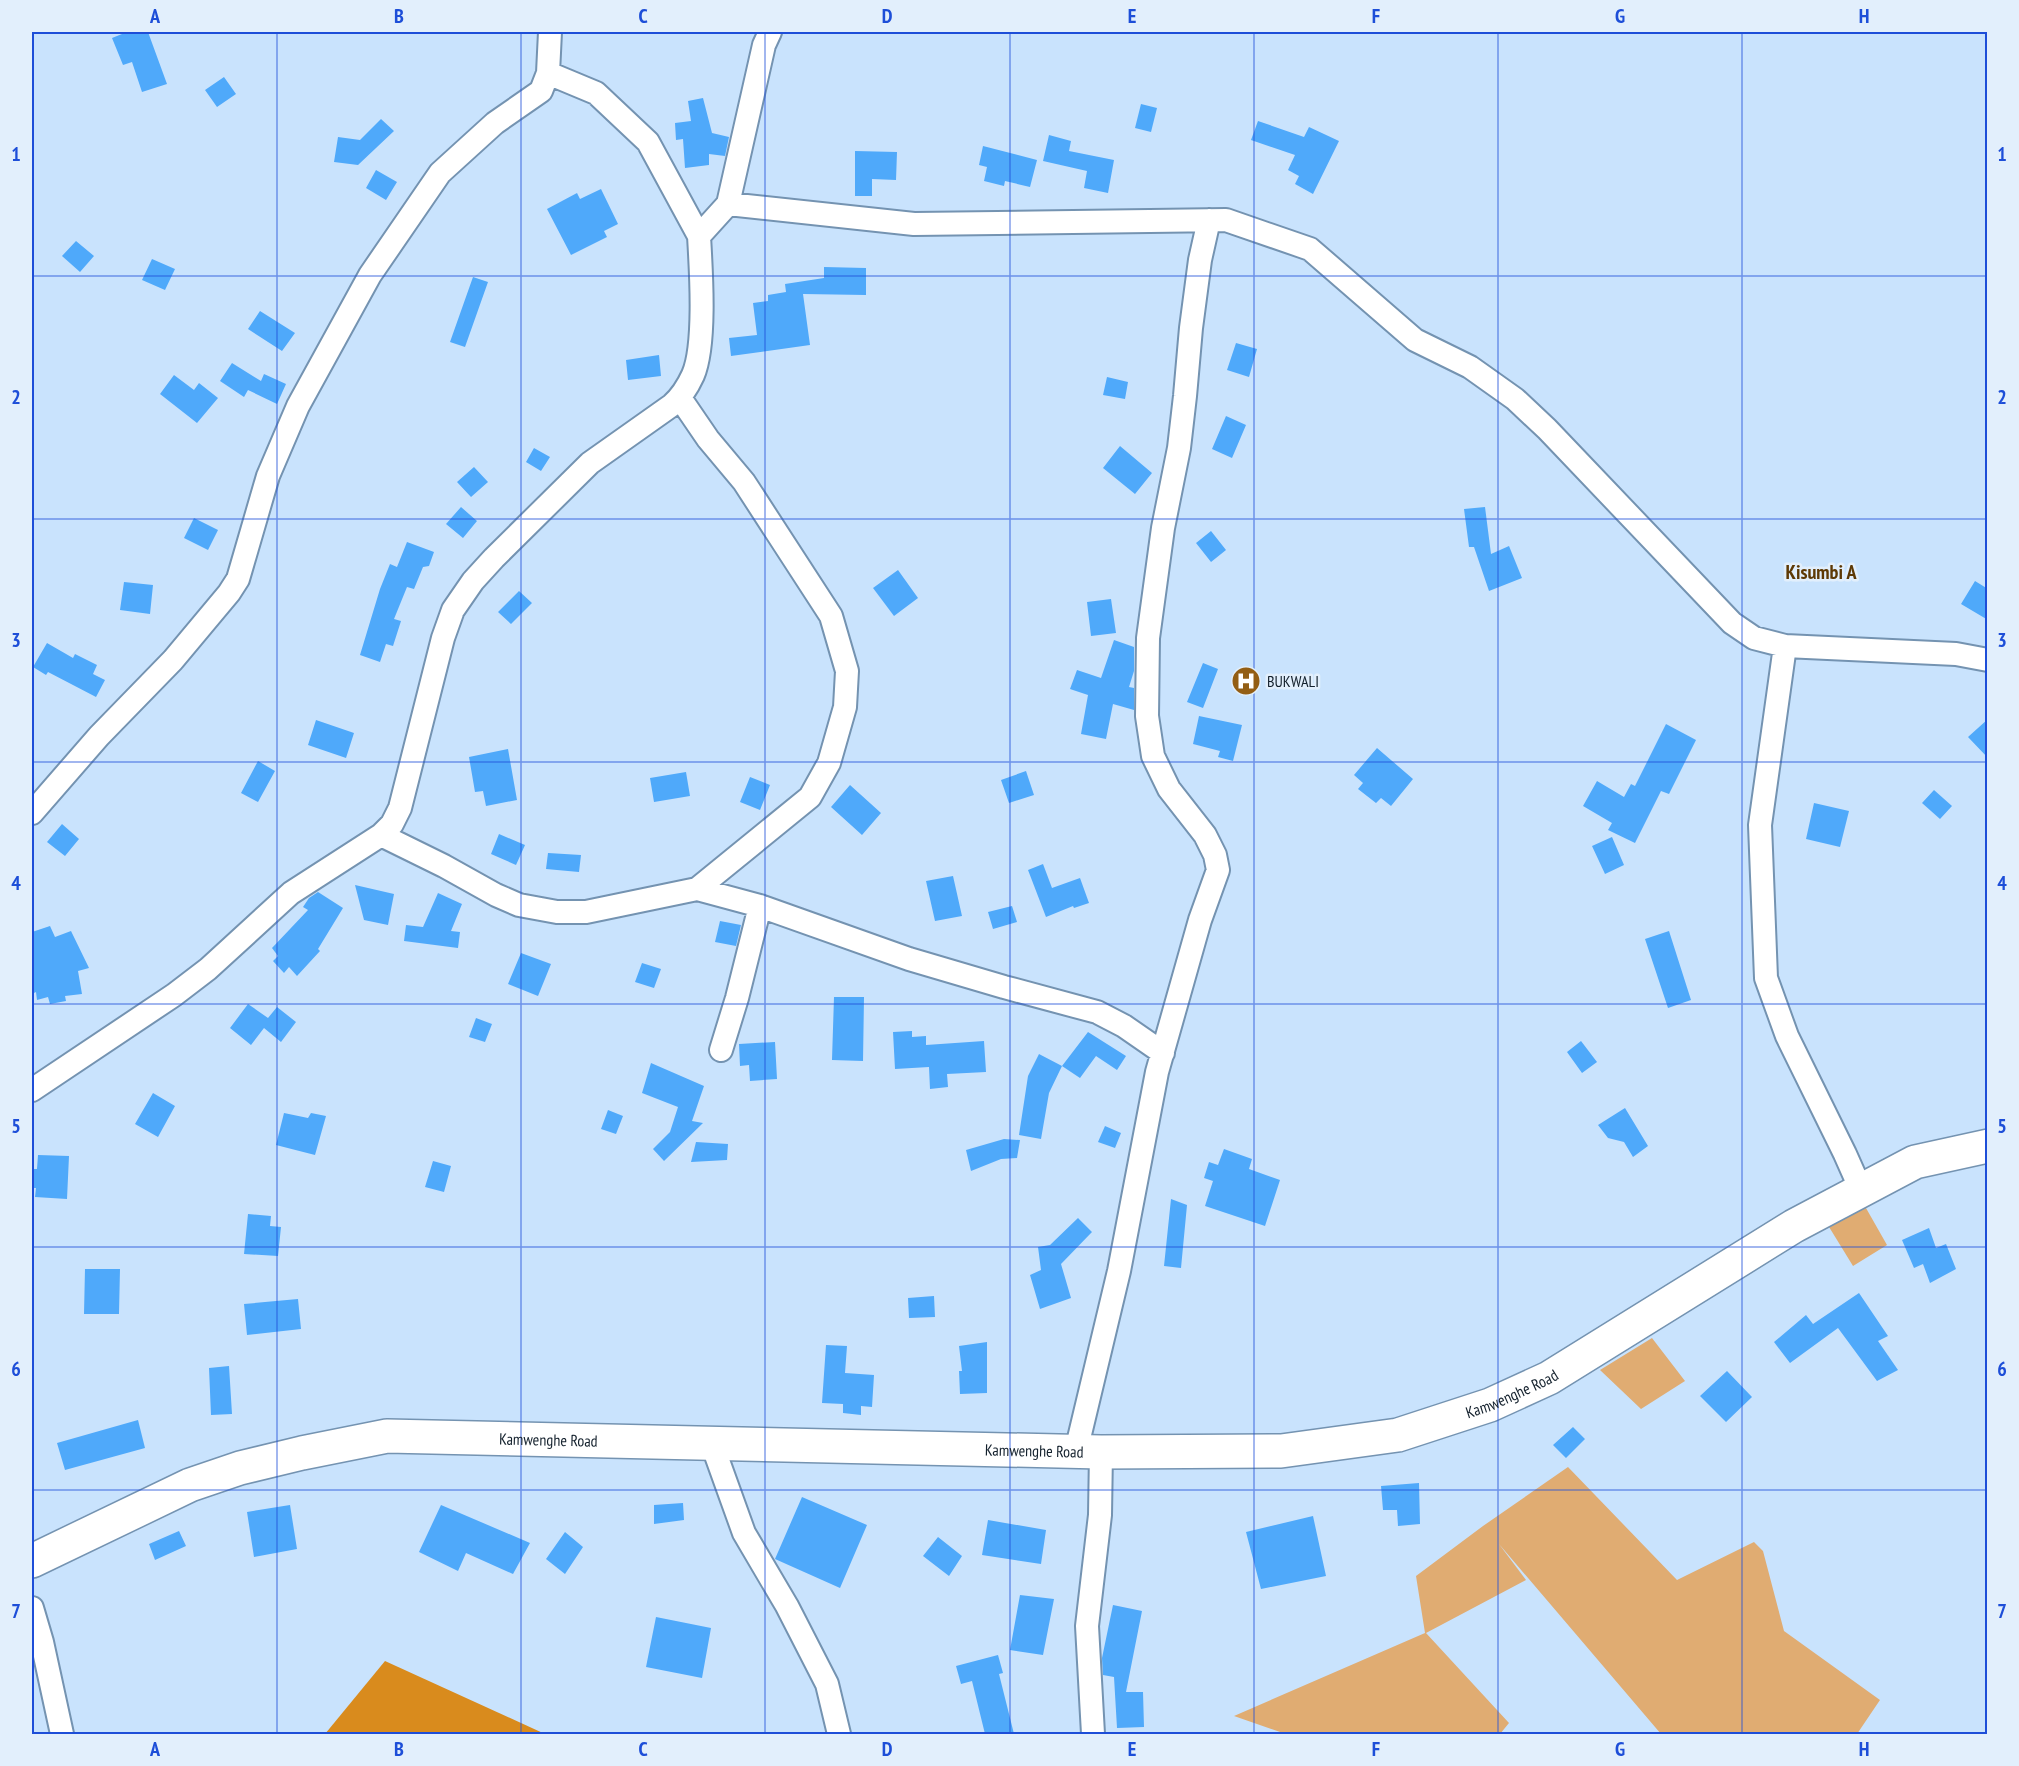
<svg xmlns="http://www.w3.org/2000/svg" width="2019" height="1766" font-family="'PT Sans Narrow',sans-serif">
<rect width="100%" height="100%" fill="#c9e3fd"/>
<path fill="#e0ac72" d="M1862,1201L1887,1245L1853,1266L1826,1222Z
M1652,1338L1685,1381L1641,1409L1600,1370Z
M1568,1467L1677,1580L1754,1542L1763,1551L1784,1631L1880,1700L1857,1734H1661L1499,1544L1526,1580L1426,1633L1509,1723L1500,1734H1286L1234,1716L1425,1633L1416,1576L1483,1526Z"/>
<path fill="#d98b1d" d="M385,1661L545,1734H325Z"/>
<path fill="#4fa9fa" d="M127,32H148L167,84L142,92L132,62L123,65L112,38Z
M224,77L236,94L217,107L205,90Z
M703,98L712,133L729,137L725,156L709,154V165L685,168L683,139L676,140L675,123L691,121L688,101Z
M1141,104L1157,108L1151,132L1135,128Z
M381,119L394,131L358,165L334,162L338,137L360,140Z
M1258,121L1304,137L1309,127L1339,141L1313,194L1295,184L1299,176L1288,170L1295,155L1251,140Z
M1049,135L1071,141L1069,151L1114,160L1108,193L1084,188L1087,171L1043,161Z
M983,146L1037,160L1030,187L1005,181L1004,186L984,181L987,167L979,165Z
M855,151L897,152L896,180L872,179V196H855Z
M376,170L397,182L386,200L366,188Z
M601,189L618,224L604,231L607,237L571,255L547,209L577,193L580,199Z
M76,241L94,256L80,272L62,256Z
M152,259L175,269L165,290L142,280Z
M824,267L866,268V295L803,294L810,345L731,356L729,338L757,335L753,303L768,301V295L786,292L785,284L824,278Z
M473,277L488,282L465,347L450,342Z
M260,311L295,333L282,351L248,329Z
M1236,343L1257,349L1249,377L1227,370Z
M659,355L661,376L628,380L626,360Z
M232,363L261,381L264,374L286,384L277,404L248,390L244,397L220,381Z
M174,375L194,390L199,383L218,398L197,423L160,394Z
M1107,377L1128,382L1125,399L1103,395Z
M1226,416L1246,425L1232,458L1212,449Z
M1120,446L1152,473L1135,494L1103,468Z
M534,448L550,457L541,471L526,462Z
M474,467L488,482L471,497L457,482Z
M461,507L477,521L463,538L446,524Z
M1485,507L1491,554L1509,546L1522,578L1489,591L1474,547H1469L1464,509Z
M194,518L218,530L208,550L184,538Z
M1211,531L1226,550L1211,562L1196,543Z
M407,542L434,552L429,566L423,567L414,589L407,587L394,619L401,621L393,646L386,644L380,662L360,655L380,589L390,564L397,567Z
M898,570L918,598L894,616L873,588Z
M1975,581L1988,589V620L1961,604Z
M124,582L153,585L150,614L120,610Z
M519,591L532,603L511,624L498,612Z
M1111,599L1116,633L1091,636L1087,602Z
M1114,640L1134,647V671L1129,687L1134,688V710L1113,704L1106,739L1081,734L1088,695L1070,689L1077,670L1101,678Z
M47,643L73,658L75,654L97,665L93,674L105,680L96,697L48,672L46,675L33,667Z
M1203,663L1218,669L1203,708L1187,702Z
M1199,716L1242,725L1233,761L1218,757L1220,751L1193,744Z
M1988,719V758L1968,737Z
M316,720L354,733L346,758L308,745Z
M1666,724L1696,740L1669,794L1661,791L1635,843L1608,830L1612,823L1583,806L1597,781L1624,797L1631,784L1635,786Z
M1377,748L1413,779L1391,806L1381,798L1376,803L1358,789L1363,783L1354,775Z
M508,749L517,800L486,806L483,791L475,792L469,757Z
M258,761L275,771L258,802L241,793Z
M1026,771L1034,795L1009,803L1001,780Z
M686,772L690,796L654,802L650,778Z
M750,777L770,785L760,810L740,802Z
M850,785L881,813L862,835L831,807Z
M1934,790L1952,806L1940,819L1922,803Z
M1814,803L1849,811L1840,847L1806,839Z
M62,824L79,839L65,856L47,842Z
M499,834L525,845L516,865L491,854Z
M1612,837L1624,865L1605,874L1592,846Z
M548,853L581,855L579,872L546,869Z
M1043,864L1052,888L1080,878L1089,903L1074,908L1073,906L1046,917L1028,870Z
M953,876L962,916L935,921L926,881Z
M355,885L394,894L388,925L364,920Z
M318,892L343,908L318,949L320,951L297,976L289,967L284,973L273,961L278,956L272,948L308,910L303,907L309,898Z
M438,893L462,904L451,931L460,932L458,948L404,941L406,925L423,927Z
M1012,906L1017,922L993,929L988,912Z
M720,921L741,925L736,946L715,942Z
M50,926L55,937L71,931L89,968L78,971L82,994L65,996L66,1001L50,1004L48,997L37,1000L36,992L32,994V932Z
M1669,931L1691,1000L1668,1008L1645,939Z
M521,953L551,964L538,996L508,984Z
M642,963L661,969L654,988L635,982Z
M834,997H864L863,1061L832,1060Z
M248,1004L268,1018L277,1007L296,1022L281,1042L264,1028L251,1045L230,1028Z
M476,1018L492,1024L485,1042L469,1037Z
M912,1031V1037L926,1036V1045L984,1041L986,1072L947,1074L948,1087L930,1089L929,1067L895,1069L893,1032Z
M1088,1032L1126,1056L1117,1070L1096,1056L1080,1078L1062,1066L1049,1093L1041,1139L1019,1135L1028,1076L1039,1054L1062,1066Z
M1581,1041L1597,1062L1582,1073L1567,1052Z
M775,1042L777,1079L750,1081L749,1065L740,1066L739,1044Z
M651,1063L704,1086L692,1121L703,1123L664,1161L653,1149L670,1132L678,1107L642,1093Z
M153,1093L175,1106L158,1137L135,1124Z
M1625,1108L1648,1146L1633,1157L1624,1142L1608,1138L1598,1125Z
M608,1110L623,1116L616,1134L601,1129Z
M284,1113L308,1118L311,1113L326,1116L315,1155L276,1145Z
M1105,1126L1121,1133L1115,1148L1098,1142Z
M1004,1139L1020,1140L1017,1158L1001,1159L971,1171L966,1150Z
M696,1142L728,1144L727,1160L691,1162Z
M1224,1149L1252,1159L1249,1169L1280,1180L1265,1226L1205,1206L1213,1181L1204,1178L1209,1162L1218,1165Z
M38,1155L69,1156L67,1199L35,1197L36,1188H32V1169H37Z
M433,1161L451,1166L444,1192L425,1187Z
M1171,1199L1187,1205L1181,1268L1164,1266Z
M248,1214L271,1216L270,1226L281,1227L278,1256L244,1254Z
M1078,1218L1092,1232L1061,1264L1071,1298L1040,1309L1030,1275L1041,1270L1038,1247L1050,1245Z
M1929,1228L1936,1248L1946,1244L1956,1269L1930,1283L1923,1264L1914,1268L1902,1240Z
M85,1269H120L119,1314H84Z
M1859,1293L1888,1336L1878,1341L1898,1370L1877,1381L1838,1328L1790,1363L1774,1342L1806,1315L1813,1324Z
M934,1296L935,1317L909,1318L908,1298Z
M298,1299L301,1329L247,1335L244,1304Z
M987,1342V1393L960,1394L959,1371H962L959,1346Z
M826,1345L847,1346L845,1373L874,1375L872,1407L861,1406V1415L843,1413V1404L822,1403Z
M229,1366L232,1414L211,1415L209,1368Z
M1727,1371L1752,1397L1726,1422L1700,1396Z
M138,1420L145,1448L65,1470L57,1443Z
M1573,1427L1585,1439L1566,1458L1553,1445Z
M1419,1483L1420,1524L1398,1526L1397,1510H1383L1381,1486Z
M802,1497L867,1525L840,1588L775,1559Z
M683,1503L684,1520L654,1524V1505Z
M290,1505L297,1549L254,1557L247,1512Z
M441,1505L530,1543L513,1574L466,1553L458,1571L419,1552Z
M1313,1516L1326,1576L1261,1589L1246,1532Z
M988,1520L1046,1530L1041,1564L982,1555Z
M179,1531L186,1546L155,1560L149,1544Z
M565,1532L583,1547L565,1574L546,1559Z
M938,1537L962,1556L949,1576L923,1556Z
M1020,1595L1054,1599L1043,1655L1010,1650Z
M1113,1605L1142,1611L1126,1692H1143L1144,1727L1117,1728L1114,1677L1103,1675L1102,1658Z
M656,1617L711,1628L702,1678L646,1667Z
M998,1655L1003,1673L999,1674L1014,1734H985L972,1681L961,1684L956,1666Z"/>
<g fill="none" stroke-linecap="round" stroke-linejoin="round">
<g stroke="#7493b1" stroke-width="26">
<path id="minor" d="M548,73L596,93L648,142L699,236
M728,204L914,224L1226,220L1310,249L1415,340L1470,367L1515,399L1547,429L1732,623L1754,638L1785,646L1956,654L1988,660
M1785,646L1760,825L1766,978L1787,1036L1845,1154L1861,1190
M32,813L99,736L173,660L229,593L238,579L268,476L298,406L370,275L440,173L495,123L541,91L548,73L550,32
M381,835L444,866L496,895L519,905L557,912H586L697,889L810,797L829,763L845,707L847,671L831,616L744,482L708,439L680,398
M697,889L760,906L909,959L1004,987L1097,1012L1124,1026L1163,1053
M721,1050L737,998L760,906
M32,1090L174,995L208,969L291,893L381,835L392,824L400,808L443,638L453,610L473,581L494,558L590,463L672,405C681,397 688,386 693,375C706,345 701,270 699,236L728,204L764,45L770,32
M712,1444L744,1533L787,1606L827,1684L839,1734
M1076,1451L1119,1271L1157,1072L1200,920L1218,870L1215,855L1205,835L1169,789L1153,756L1147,716L1148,638L1163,528L1179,448L1185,396L1191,328L1200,260L1209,220
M32,1608L42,1642L62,1734
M1093,1734L1087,1626L1100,1515L1101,1452"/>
</g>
<g stroke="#7493b1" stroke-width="36">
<g id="secondary">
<path id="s1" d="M32,1561L190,1485L240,1468L302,1453L387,1436L1101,1452L1281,1451L1398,1435L1490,1405L1549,1378L1794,1226L1915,1162L1988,1146"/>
</g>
</g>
<use href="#minor" stroke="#fff" stroke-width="22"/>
<use href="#secondary" stroke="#fff" stroke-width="33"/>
</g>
<path fill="none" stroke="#1d4ed8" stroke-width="1.5" stroke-opacity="0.55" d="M277,32V1734M521,32V1734M765,32V1734M1010,32V1734M1254,32V1734M1498,32V1734M1742,32V1734M32,276H1988M32,519H1988M32,762H1988M32,1004H1988M32,1247H1988M32,1490H1988"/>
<defs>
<g id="hospital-disc" transform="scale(1.5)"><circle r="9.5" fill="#935e14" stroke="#e2effc"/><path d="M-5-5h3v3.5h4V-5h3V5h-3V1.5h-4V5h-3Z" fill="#fff"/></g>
</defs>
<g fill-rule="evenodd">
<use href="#hospital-disc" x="1246" y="681"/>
</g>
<g text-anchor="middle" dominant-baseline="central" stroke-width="5" stroke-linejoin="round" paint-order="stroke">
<g font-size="16" fill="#14212d" stroke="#e2effc" text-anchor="start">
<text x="1267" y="681">BUKWALI</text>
</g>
<g font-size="16" fill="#14212d" stroke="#e2effc">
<text stroke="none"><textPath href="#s1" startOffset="1512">Kamwenghe Road</textPath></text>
<text stroke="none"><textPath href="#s1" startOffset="540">Kamwenghe Road</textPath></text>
<text stroke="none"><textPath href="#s1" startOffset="1026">Kamwenghe Road</textPath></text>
</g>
<g font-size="20" font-weight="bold" fill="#5d3905" stroke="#e2effc">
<text x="1821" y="572">Kisumbi A</text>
</g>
</g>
<rect width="2019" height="1766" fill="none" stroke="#e2effc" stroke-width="66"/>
<rect x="33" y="33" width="1953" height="1700" fill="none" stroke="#1d4ed8" stroke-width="2"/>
<g font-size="20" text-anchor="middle" font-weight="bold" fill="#1d4ed8">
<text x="155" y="23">A</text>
<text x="399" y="23">B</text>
<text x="643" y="23">C</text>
<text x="887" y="23">D</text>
<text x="1132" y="23">E</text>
<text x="1376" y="23">F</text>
<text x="1620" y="23">G</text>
<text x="1864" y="23">H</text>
<text x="16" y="161">1</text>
<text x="2002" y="161">1</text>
<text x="16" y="404">2</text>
<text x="2002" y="404">2</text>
<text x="16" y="647">3</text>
<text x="2002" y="647">3</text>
<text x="16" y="890">4</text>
<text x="2002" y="890">4</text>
<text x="16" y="1133">5</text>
<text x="2002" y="1133">5</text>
<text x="16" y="1376">6</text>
<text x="2002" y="1376">6</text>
<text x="16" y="1618">7</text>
<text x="2002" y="1618">7</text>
<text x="155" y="1756">A</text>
<text x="399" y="1756">B</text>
<text x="643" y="1756">C</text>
<text x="887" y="1756">D</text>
<text x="1132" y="1756">E</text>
<text x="1376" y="1756">F</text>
<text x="1620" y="1756">G</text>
<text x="1864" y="1756">H</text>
</g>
</svg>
